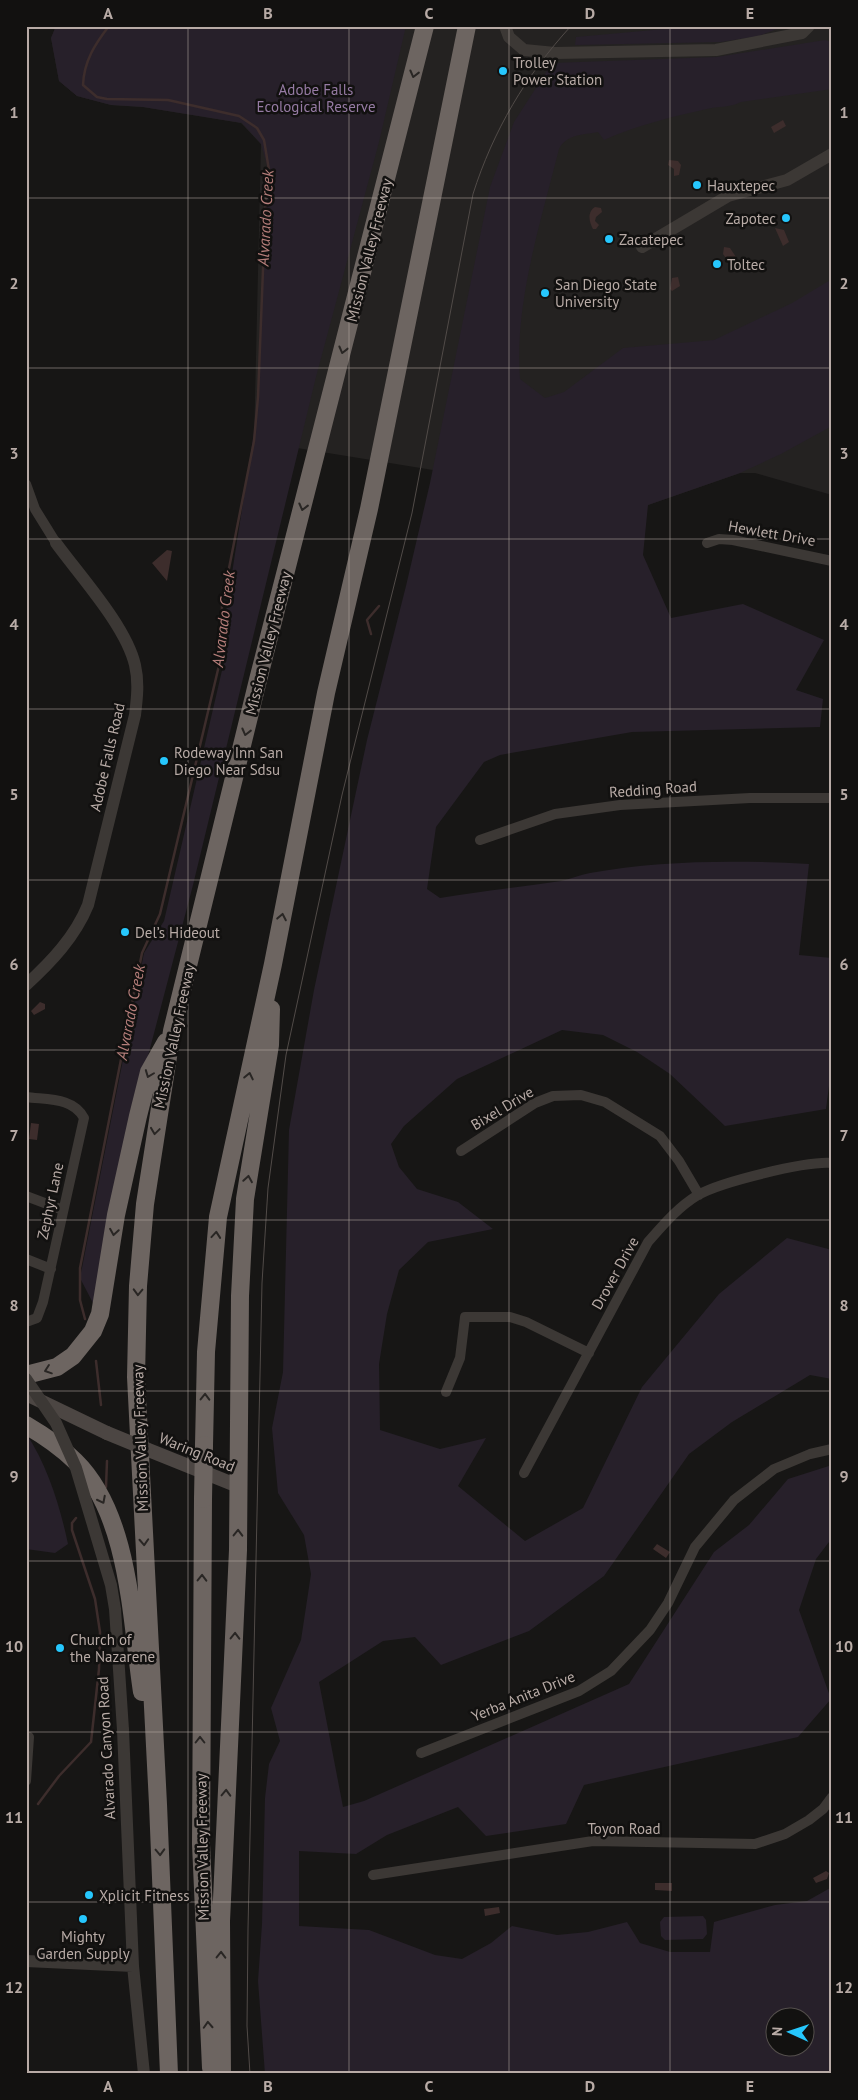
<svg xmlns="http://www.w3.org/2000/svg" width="858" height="2100" font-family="'PT Sans',sans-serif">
<rect width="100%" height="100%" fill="#171615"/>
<path fill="#242221" d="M56,26H832V495L755,473H740L648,505L254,441L261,144L241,123L143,107L111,105L77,96L59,81L51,38Z"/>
<path fill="#27202a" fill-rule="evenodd" d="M56,26H406L379,142L316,377L193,885L128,1132L94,1305L80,1278L144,953L164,921L226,653L225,618L257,413L264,232L270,176L261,144L242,123L143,107L111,105L77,96L59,81L51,38Z
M697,26H785L759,36L721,42L575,45L576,37Z
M825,40L832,42V89L741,102C729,108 719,106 707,109C672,117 637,125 604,140L598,132C583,135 567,134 559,149C541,221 514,304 520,379L545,398L564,392L623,348L714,340L792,303L832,279V426L781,454L740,473L648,505L643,555L671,618L743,604L824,640L796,690L823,699L820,727L632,732L500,755L484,762L436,827L427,889L440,898C480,891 521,887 561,881C570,879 580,875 590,873C661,860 737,860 809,864L799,955L832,958V1063L826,1109L725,1126L670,1074L637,1052L603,1035L562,1030L457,1079L404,1126L391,1144L399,1167L417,1189L458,1202L493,1229L428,1242L399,1270L387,1314L379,1364L380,1430L440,1449L486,1438L458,1486L525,1541L583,1508L642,1387L719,1294L787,1238L832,1250V1379L810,1375L732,1422L689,1454L604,1576L529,1631L441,1665L415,1637L383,1641L319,1682L343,1807L364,1801L629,1684L714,1552L749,1525L788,1479L832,1465V1538L816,1559L799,1610L831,1699L798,1737L584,1785L566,1824L486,1836L458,1807L387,1835L356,1854L299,1851V1926L369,1930L435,1955L462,1959L491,1943L512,1926L557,1935L588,1932L627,1922L640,1943L670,1952H710L714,1922L775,1905L807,1901L832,1887V2065L827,2074H265L258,1981L262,1924L265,1798L269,1764L280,1741L271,1708L301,1640L311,1574L304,1535L278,1493L272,1428L283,1372L289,1130L314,990L367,740L406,586L430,483L490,187L514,122L552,63L717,57ZM776,2018H806V2048H776Z
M26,1433C48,1467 60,1506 68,1544L55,1553L26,1549Z
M703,1916L706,1920L707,1934L703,1939L665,1940L661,1936L660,1922L664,1917Z"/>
<path fill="#3d2d2c" d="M783,120L786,126L774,133L771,127Z
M669,160L678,161L681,165L679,175L674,176V169L668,165Z
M595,207L601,208L602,212L596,217L595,221L599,225L596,229H593C589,222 587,212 595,207Z
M775,228L784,230L789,242L783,246Z
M724,247L730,248L738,260L731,265L723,254Z
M678,277L680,286L672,291L670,289L672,278Z
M167,550L172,551L167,581L152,563Z
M40,1002L45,1004V1009L34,1015L31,1011Z
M31,1123L39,1124L37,1140L29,1139Z
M657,1544L670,1552L666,1558L653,1549Z
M826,1871L829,1873L827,1879L816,1883L813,1878Z
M655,1883H672V1891L655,1890Z
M499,1907L500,1913L485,1916L484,1909Z"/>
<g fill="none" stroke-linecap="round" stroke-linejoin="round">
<path stroke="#3d2d2c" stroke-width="2.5" d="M371,634L367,620L379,606
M85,1319L80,1300V1268L137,978L142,953L160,914L221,657L222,604L254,441L258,397L266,193L270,176L264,140L257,128L239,116L168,100L107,99L97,97L83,85C84,61 95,44 109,26
M96,1361L101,1405
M106,1487L107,1461
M38,1804L59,1776L91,1742L99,1669L100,1632L95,1599L72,1530V1523L76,1518"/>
<path stroke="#3c3835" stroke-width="10" d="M26,484L35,509L56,543
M707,543L719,539L733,540L832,561
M480,840L555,814L620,805L750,798H832
M26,1097C47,1100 73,1097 84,1118L43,1302L37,1318L26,1322
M461,1151L535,1103L553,1096L581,1095L605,1102L660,1136L679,1161L699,1195
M26,1196L63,1210
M26,1259L51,1269
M446,1392L460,1358L465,1317H510L526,1322L589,1353
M524,1473L648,1242C663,1225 678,1207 698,1195C721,1182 805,1161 832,1163
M421,1753L579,1691L611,1671L650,1630L668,1603L695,1547L734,1500L774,1469L810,1454L832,1449
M26,1781L29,1737
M373,1875L593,1841L755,1844L785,1834L809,1820L823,1809L832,1797"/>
<path stroke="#3c3835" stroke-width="12" d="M505,26L509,37L524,50L555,53L716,50L802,33L809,26
M642,247L728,196L787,180L832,154
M26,985C51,962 75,937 88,905L135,715C137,699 139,682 135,665C126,626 80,576 56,543
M123,1730L133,1966L144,2074
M26,1961L133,1966"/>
<path stroke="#4c4643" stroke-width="14" d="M26,1394L107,1433
M146,1449L238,1486"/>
<path stroke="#6d6561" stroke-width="18" d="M26,1375L57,1367L73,1356L93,1331L100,1314L116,1215L138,1116L149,1072L166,1042
M26,1425C43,1435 61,1447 75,1461C130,1515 131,1620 142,1692
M204,1445L206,1352L218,1217L273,964L326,693L369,509L467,26
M203,1499L201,1844L211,2068
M169,2074L158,1804L136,1377L138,1286L145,1204L172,1031L258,680L425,26
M222,2074L221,1921L238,1550L240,1296L245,1199L270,1045L271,1009"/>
<path stroke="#514b48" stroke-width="1" d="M250,2074L247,2026L248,1929L262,1283L268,1188L286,1055L342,795L412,513L473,194C493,131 526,75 571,26"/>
<path stroke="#3c3835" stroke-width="12" d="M26,1379L56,1423L76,1468L111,1585L115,1609L123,1730"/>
<path stroke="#4c4643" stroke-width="14" d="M107,1433L146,1449"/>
<path stroke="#6d6561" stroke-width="18" d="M203,1499L204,1445"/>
</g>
<defs><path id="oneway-chevron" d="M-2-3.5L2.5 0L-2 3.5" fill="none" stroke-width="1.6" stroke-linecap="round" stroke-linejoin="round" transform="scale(1.25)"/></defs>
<g stroke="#292624">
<use href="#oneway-chevron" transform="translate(414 74) rotate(104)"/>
<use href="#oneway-chevron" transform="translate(343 350) rotate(104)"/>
<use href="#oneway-chevron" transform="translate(303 507) rotate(104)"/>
<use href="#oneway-chevron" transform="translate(246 732) rotate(104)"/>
<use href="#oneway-chevron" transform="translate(282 917) rotate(-79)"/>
<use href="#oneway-chevron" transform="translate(149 1074) rotate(111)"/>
<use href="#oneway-chevron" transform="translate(249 1076) rotate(-78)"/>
<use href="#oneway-chevron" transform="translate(155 1131) rotate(98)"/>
<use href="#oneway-chevron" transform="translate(248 1179) rotate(-81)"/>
<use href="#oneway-chevron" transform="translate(114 1232) rotate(99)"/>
<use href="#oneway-chevron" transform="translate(216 1235) rotate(-85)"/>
<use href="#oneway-chevron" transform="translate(138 1292) rotate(92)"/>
<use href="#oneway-chevron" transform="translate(48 1370) rotate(161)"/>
<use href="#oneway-chevron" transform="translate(205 1397) rotate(-89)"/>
<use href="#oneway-chevron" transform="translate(102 1500) rotate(63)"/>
<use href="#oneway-chevron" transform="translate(238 1533) rotate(-89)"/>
<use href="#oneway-chevron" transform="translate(144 1542) rotate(87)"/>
<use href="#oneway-chevron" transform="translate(202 1578) rotate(-89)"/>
<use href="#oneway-chevron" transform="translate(235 1636) rotate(-89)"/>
<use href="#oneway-chevron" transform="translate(200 1740) rotate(-90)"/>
<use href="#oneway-chevron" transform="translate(226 1793) rotate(-88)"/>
<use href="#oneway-chevron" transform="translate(160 1852) rotate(88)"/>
<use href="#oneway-chevron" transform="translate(221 1955) rotate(-89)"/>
<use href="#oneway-chevron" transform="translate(208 2025) rotate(-93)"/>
</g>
<path fill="none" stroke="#b8aba6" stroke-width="1" stroke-opacity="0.55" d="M188,26V2074M349,26V2074M509,26V2074M670,26V2074M26,198H832M26,368H832M26,539H832M26,709H832M26,880H832M26,1050H832M26,1220H832M26,1391H832M26,1561H832M26,1732H832M26,1902H832"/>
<g fill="#26c7fd" stroke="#121110" stroke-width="2">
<circle cx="503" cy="71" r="5"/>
<circle cx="697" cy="185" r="5"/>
<circle cx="786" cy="218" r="5"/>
<circle cx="609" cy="239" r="5"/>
<circle cx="717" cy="264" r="5"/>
<circle cx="545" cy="293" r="5"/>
<circle cx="164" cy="761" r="5"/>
<circle cx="125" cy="932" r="5"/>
<circle cx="60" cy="1648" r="5"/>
<circle cx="89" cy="1895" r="5"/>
<circle cx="83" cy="1919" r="5"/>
</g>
<g text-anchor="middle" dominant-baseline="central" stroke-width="5" stroke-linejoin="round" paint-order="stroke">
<g font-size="15" fill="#b8aba6" stroke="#121110" text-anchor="start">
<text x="513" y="62">Trolley<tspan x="513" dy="17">Power Station</tspan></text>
<text x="707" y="185">Hauxtepec</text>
<text x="776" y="218" text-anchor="end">Zapotec</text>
<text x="619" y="239">Zacatepec</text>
<text x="727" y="264">Toltec</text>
<text x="555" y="284">San Diego State<tspan x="555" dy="17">University</tspan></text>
<text x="174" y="752">Rodeway Inn San<tspan x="174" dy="17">Diego Near Sdsu</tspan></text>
<text x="135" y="932">Del’s Hideout</text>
<text x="70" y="1639">Church of<tspan x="70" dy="17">the Nazarene</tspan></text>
<text x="99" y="1895">Xplicit Fitness</text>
<text x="83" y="1936" text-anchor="middle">Mighty<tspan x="83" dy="17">Garden Supply</tspan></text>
</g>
<g font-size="15" fill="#967ba4" stroke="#121110">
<text x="316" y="89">Adobe Falls<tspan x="316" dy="17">Ecological Reserve</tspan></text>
</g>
<g font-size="15" fill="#b8aba6" stroke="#121110">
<text transform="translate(369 250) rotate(-76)">Mission Valley Freeway</text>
<text transform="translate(772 533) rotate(10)">Hewlett Drive</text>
<text transform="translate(268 643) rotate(-76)">Mission Valley Freeway</text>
<text transform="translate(107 757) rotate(-77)">Adobe Falls Road</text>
<text transform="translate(653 789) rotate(-4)">Redding Road</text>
<text transform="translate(174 1036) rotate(-78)">Mission Valley Freeway</text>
<text transform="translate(502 1108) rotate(-31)">Bixel Drive</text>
<text transform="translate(50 1201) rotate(-78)">Zephyr Lane</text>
<text transform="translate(615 1273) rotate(-61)">Drover Drive</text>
<text transform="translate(140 1438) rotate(-92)">Mission Valley Freeway</text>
<text transform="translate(197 1452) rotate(22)">Waring Road</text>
<text transform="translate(523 1696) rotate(-22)">Yerba Anita Drive</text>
<text transform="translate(106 1748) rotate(-93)">Alvarado Canyon Road</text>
<text x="624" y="1828">Toyon Road</text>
<text transform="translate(202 1847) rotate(-91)">Mission Valley Freeway</text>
</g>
<g font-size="16" font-style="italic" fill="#b57e7a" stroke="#121110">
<text transform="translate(265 218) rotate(-87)">Alvarado Creek</text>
<text transform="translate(223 619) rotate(-83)">Alvarado Creek</text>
<text transform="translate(130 1012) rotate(-79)">Alvarado Creek</text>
</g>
</g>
<rect width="858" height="2100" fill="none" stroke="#121110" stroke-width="55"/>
<g transform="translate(790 2032) rotate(273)"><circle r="24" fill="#121110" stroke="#544f4c"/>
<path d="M0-4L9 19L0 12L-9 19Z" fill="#26c7fd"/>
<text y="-8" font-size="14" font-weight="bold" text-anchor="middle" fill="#b8aba6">N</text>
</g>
<rect x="28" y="28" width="802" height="2044" fill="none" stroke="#b8aba6" stroke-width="2"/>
<g font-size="16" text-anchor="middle" font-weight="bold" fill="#b8aba6">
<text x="108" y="19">A</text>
<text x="268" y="19">B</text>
<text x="429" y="19">C</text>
<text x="590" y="19">D</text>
<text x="750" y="19">E</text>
<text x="14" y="118">1</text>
<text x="844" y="118">1</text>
<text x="14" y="289">2</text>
<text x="844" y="289">2</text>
<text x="14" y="459">3</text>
<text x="844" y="459">3</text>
<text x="14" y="630">4</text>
<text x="844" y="630">4</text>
<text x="14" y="800">5</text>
<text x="844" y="800">5</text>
<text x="14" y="970">6</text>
<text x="844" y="970">6</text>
<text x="14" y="1141">7</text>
<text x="844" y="1141">7</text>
<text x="14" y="1311">8</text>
<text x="844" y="1311">8</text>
<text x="14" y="1482">9</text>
<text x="844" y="1482">9</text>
<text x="14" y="1652">10</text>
<text x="844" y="1652">10</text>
<text x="14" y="1823">11</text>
<text x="844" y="1823">11</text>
<text x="14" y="1993">12</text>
<text x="844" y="1993">12</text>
<text x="108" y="2092">A</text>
<text x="268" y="2092">B</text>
<text x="429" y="2092">C</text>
<text x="590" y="2092">D</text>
<text x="750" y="2092">E</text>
</g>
</svg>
